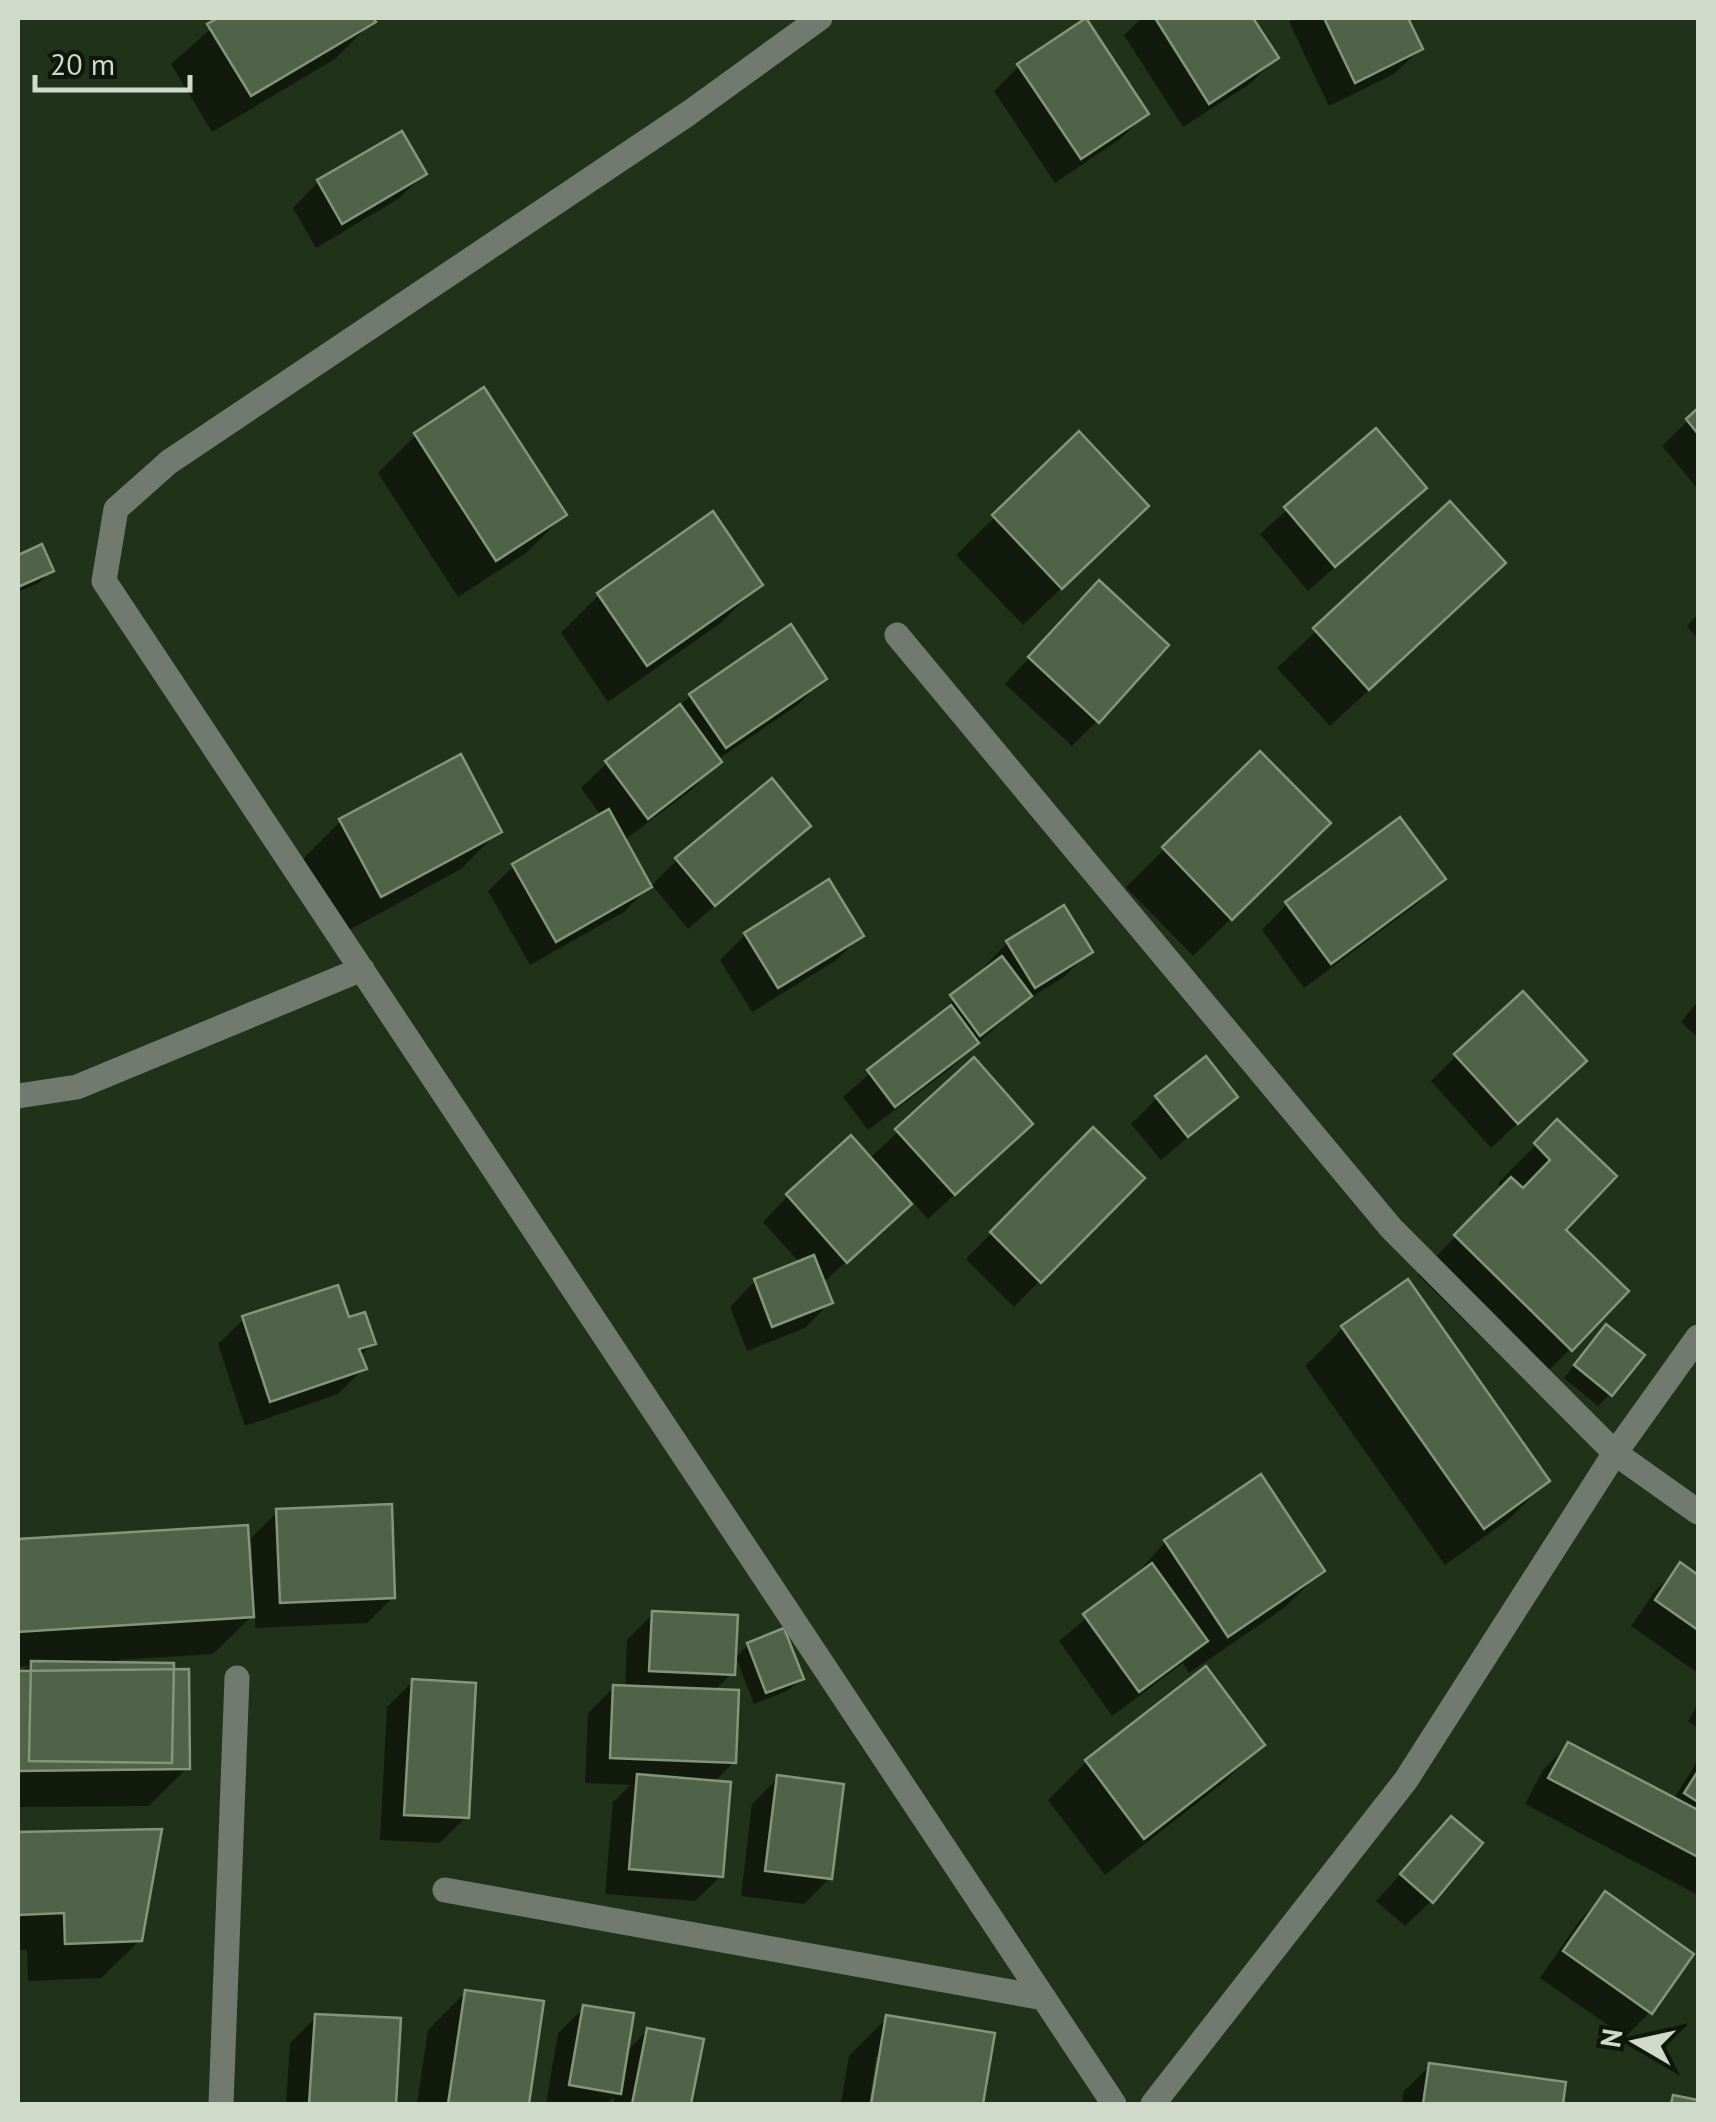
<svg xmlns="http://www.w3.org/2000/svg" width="1716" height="2122" font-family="'PT Sans',sans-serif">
<rect width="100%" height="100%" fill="#203219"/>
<path fill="#0007" d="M223,18H370L373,21L335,59L212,132L171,64Z
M1142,18H1250L1276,58L1250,84L1183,127L1124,35Z
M1294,18H1405L1420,49L1394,74L1329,106L1289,22Z
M1019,66L1146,114L1120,139L1055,183L994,91Z
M424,174L398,199L316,248L293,208L318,182Z
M1698,411V489L1662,446Z
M1376,431L1424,488L1308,591L1260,534Z
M416,435L564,515L526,553L458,597L378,473Z
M1079,435L1108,543L1023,625L956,555Z
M1450,505L1465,601L1330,726L1277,668Z
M41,547L51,570L39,583L18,592V558Z
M759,584L722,622L608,702L561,633L599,595Z
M1074,609L1097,721L1072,746L1005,684Z
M1698,614V639L1687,626Z
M824,678L799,704L717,760L694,788L623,841L649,886L624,912L530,965L488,891L514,866L601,816L581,788L607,763L691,696Z
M1260,754L1327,823L1193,956L1126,887Z
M341,821L499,831L461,869L342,934L303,859Z
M808,825L688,929L652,885L677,860Z
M1443,878L1417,904L1304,988L1262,930L1287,904Z
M1064,908L1090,951L1064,977L1022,1003L950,1069L868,1130L843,1097L984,973L982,969L1007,943Z
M746,934L861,936L835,961L752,1012L720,960Z
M1698,1001V1038L1681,1022Z
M1456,1056L1558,1086L1491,1148L1431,1081Z
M973,1061L1004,1149L928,1219L912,1201L823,1283L830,1302L805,1328L747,1351L730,1307L755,1281L800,1263L763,1222L788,1196L869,1159Z
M1235,1097L1161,1160L1131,1124L1157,1098Z
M1558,1123L1570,1349L1532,1387L1418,1275L1503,1188L1498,1183Z
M1093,1131L1141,1178L1014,1307L966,1259Z
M244,1319L347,1320L373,1343L360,1356L364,1368L338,1394L245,1426L218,1344Z
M1343,1328L1547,1481L1509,1519L1445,1565L1305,1366Z
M1594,1340L1610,1394L1598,1406L1564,1378Z
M1260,1478L1322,1571L1284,1608L1189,1673L1183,1663L1112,1716L1059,1641L1129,1583L1165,1542Z
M277,1512L393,1597L367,1623L255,1628V1613L213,1654L118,1660L187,1768L149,1806L18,1807V1673L30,1666L18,1667V1542L245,1527L248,1571L253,1570L251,1538Z
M1681,1566L1698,1578V1673L1631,1626L1655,1591Z
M653,1614L732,1673L714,1691L734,1762L713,1783L721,1876L695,1901L605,1894L613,1802L630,1785L585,1783L588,1713L614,1687L625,1688L627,1640Z
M748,1645L801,1678L789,1690L754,1704L736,1657Z
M1206,1670L1262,1745L1224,1782L1105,1875L1048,1800L1086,1762Z
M413,1681L466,1817L440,1843L380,1840L387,1707Z
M1698,1704V1728L1688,1721Z
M1568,1745L1673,1800L1698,1760V1895L1525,1804L1543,1770Z
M778,1778L830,1878L804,1904L741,1896L752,1804Z
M1451,1819L1431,1901L1405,1926L1376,1901Z
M159,1831L140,1940L101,1978L28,1981L27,1950H18V1835Z
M1605,1894L1650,2012L1625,2037L1540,1978L1580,1920Z
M466,1992L541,2004L527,2104H417L428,2030Z
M584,2008L625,2053L647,2031L701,2041L688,2104H613L614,2097L606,2104H546L558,2033Z
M316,2017L398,2021L394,2104H286L290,2043Z
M887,2018L992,2035L980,2104H874L881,2057H876L869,2104H841L849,2056Z
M1430,2066L1563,2084L1560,2104H1402L1404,2091Z"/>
<path fill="#506348" stroke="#829779" stroke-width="2.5" d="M218,18H373L376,22L251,96L207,24Z
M1086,18L1149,114L1081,159L1017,64Z
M1155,18H1253L1279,58L1209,104Z
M1324,18H1408L1423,49L1355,83Z
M402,131L427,174L342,224L317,180Z
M484,387L567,515L496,561L414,433Z
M1698,408V434L1686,419Z
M1376,428L1427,488L1335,567L1284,507Z
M1079,431L1149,506L1062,589L992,515Z
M1450,501L1506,563L1369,690L1313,628Z
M713,511L763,585L647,666L597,593Z
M42,544L54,571L18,587V555Z
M1099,580L1169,645L1099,723L1028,657Z
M791,624L827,679L726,748L689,694Z
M680,704L722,762L648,819L605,761Z
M1260,751L1331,823L1232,920L1162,847Z
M461,754L502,832L381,897L339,819Z
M772,778L811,826L715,906L675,858Z
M609,809L652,887L556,942L512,864Z
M1400,817L1446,879L1331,964L1285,902Z
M829,879L864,936L778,988L744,933Z
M1064,905L1093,952L1035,988L1006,941Z
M1002,956L1032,996L980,1036L950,995Z
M1523,991L1587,1061L1518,1124L1454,1054Z
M951,1005L979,1043L895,1107L867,1070Z
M1206,1056L1238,1097L1188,1137L1155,1096Z
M974,1057L1033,1124L955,1195L895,1129Z
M1557,1119L1617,1176L1566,1230L1629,1291L1572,1351L1454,1235L1511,1177L1523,1188L1550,1160L1534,1143Z
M1093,1127L1145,1178L1041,1283L990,1232Z
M851,1135L912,1204L847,1263L786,1194Z
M814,1255L833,1303L772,1327L754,1279Z
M1408,1279L1550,1481L1484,1529L1341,1326Z
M338,1285L349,1317L365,1312L376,1344L359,1349L367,1369L270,1402L242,1316Z
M1606,1324L1645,1355L1612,1396L1574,1365Z
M1261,1474L1325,1571L1228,1637L1164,1540Z
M392,1504L395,1598L280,1603L276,1509Z
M248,1525L254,1617L18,1632V1539Z
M1680,1562L1698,1575V1630L1655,1600Z
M1152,1563L1208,1641L1139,1692L1083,1614Z
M652,1611L738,1615L735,1675L649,1671Z
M784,1628L804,1679L766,1693L747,1643Z
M31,1661L174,1663L172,1763L29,1761Z
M1206,1666L1265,1745L1144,1839L1085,1760Z
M189,1669L190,1769L18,1771V1671Z
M412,1679L476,1683L469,1818L404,1815Z
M613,1685L739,1690L736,1763L610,1758Z
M1568,1742L1698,1810V1857L1548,1778Z
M1698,1771V1802L1684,1793Z
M637,1774L731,1782L723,1877L629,1869Z
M777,1775L844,1784L832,1879L765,1871Z
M1451,1816L1483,1843L1433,1903L1400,1874Z
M162,1829L142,1941L65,1944L64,1913L18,1915V1832Z
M1605,1891L1694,1954L1652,2014L1563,1951Z
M465,1990L544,2001L529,2104H448Z
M583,2005L634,2013L621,2094L569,2085Z
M315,2014L401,2018L396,2104H309Z
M886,2015L995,2033L983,2104H871Z
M647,2028L704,2039L691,2104H632Z
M1429,2063L1566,2082L1563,2104H1423Z
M1673,2095L1698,2100V2104H1671Z"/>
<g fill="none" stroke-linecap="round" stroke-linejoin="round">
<path stroke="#717a6e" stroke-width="25" d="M820,18L689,113L169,462L116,509L104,581L1114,2104
M897,635L1391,1228L1615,1453L1698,1512
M18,1096L77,1087L362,969
M445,1890L1044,1998
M221,2104L237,1678
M1153,2104L1406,1780L1615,1453L1698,1337"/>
</g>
<rect width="1716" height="2122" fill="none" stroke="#cfdaca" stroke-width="40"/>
<g transform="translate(1636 2042) rotate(279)" stroke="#0f170c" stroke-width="8" paint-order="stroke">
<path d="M0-8L18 38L0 25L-18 38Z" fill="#cfdaca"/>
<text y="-15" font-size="28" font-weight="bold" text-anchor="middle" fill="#cfdaca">N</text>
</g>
<path d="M35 75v15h155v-15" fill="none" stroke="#cfdaca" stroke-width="5"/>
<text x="50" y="75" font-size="30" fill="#cfdaca" stroke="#0f170c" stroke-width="8" paint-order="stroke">20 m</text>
</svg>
